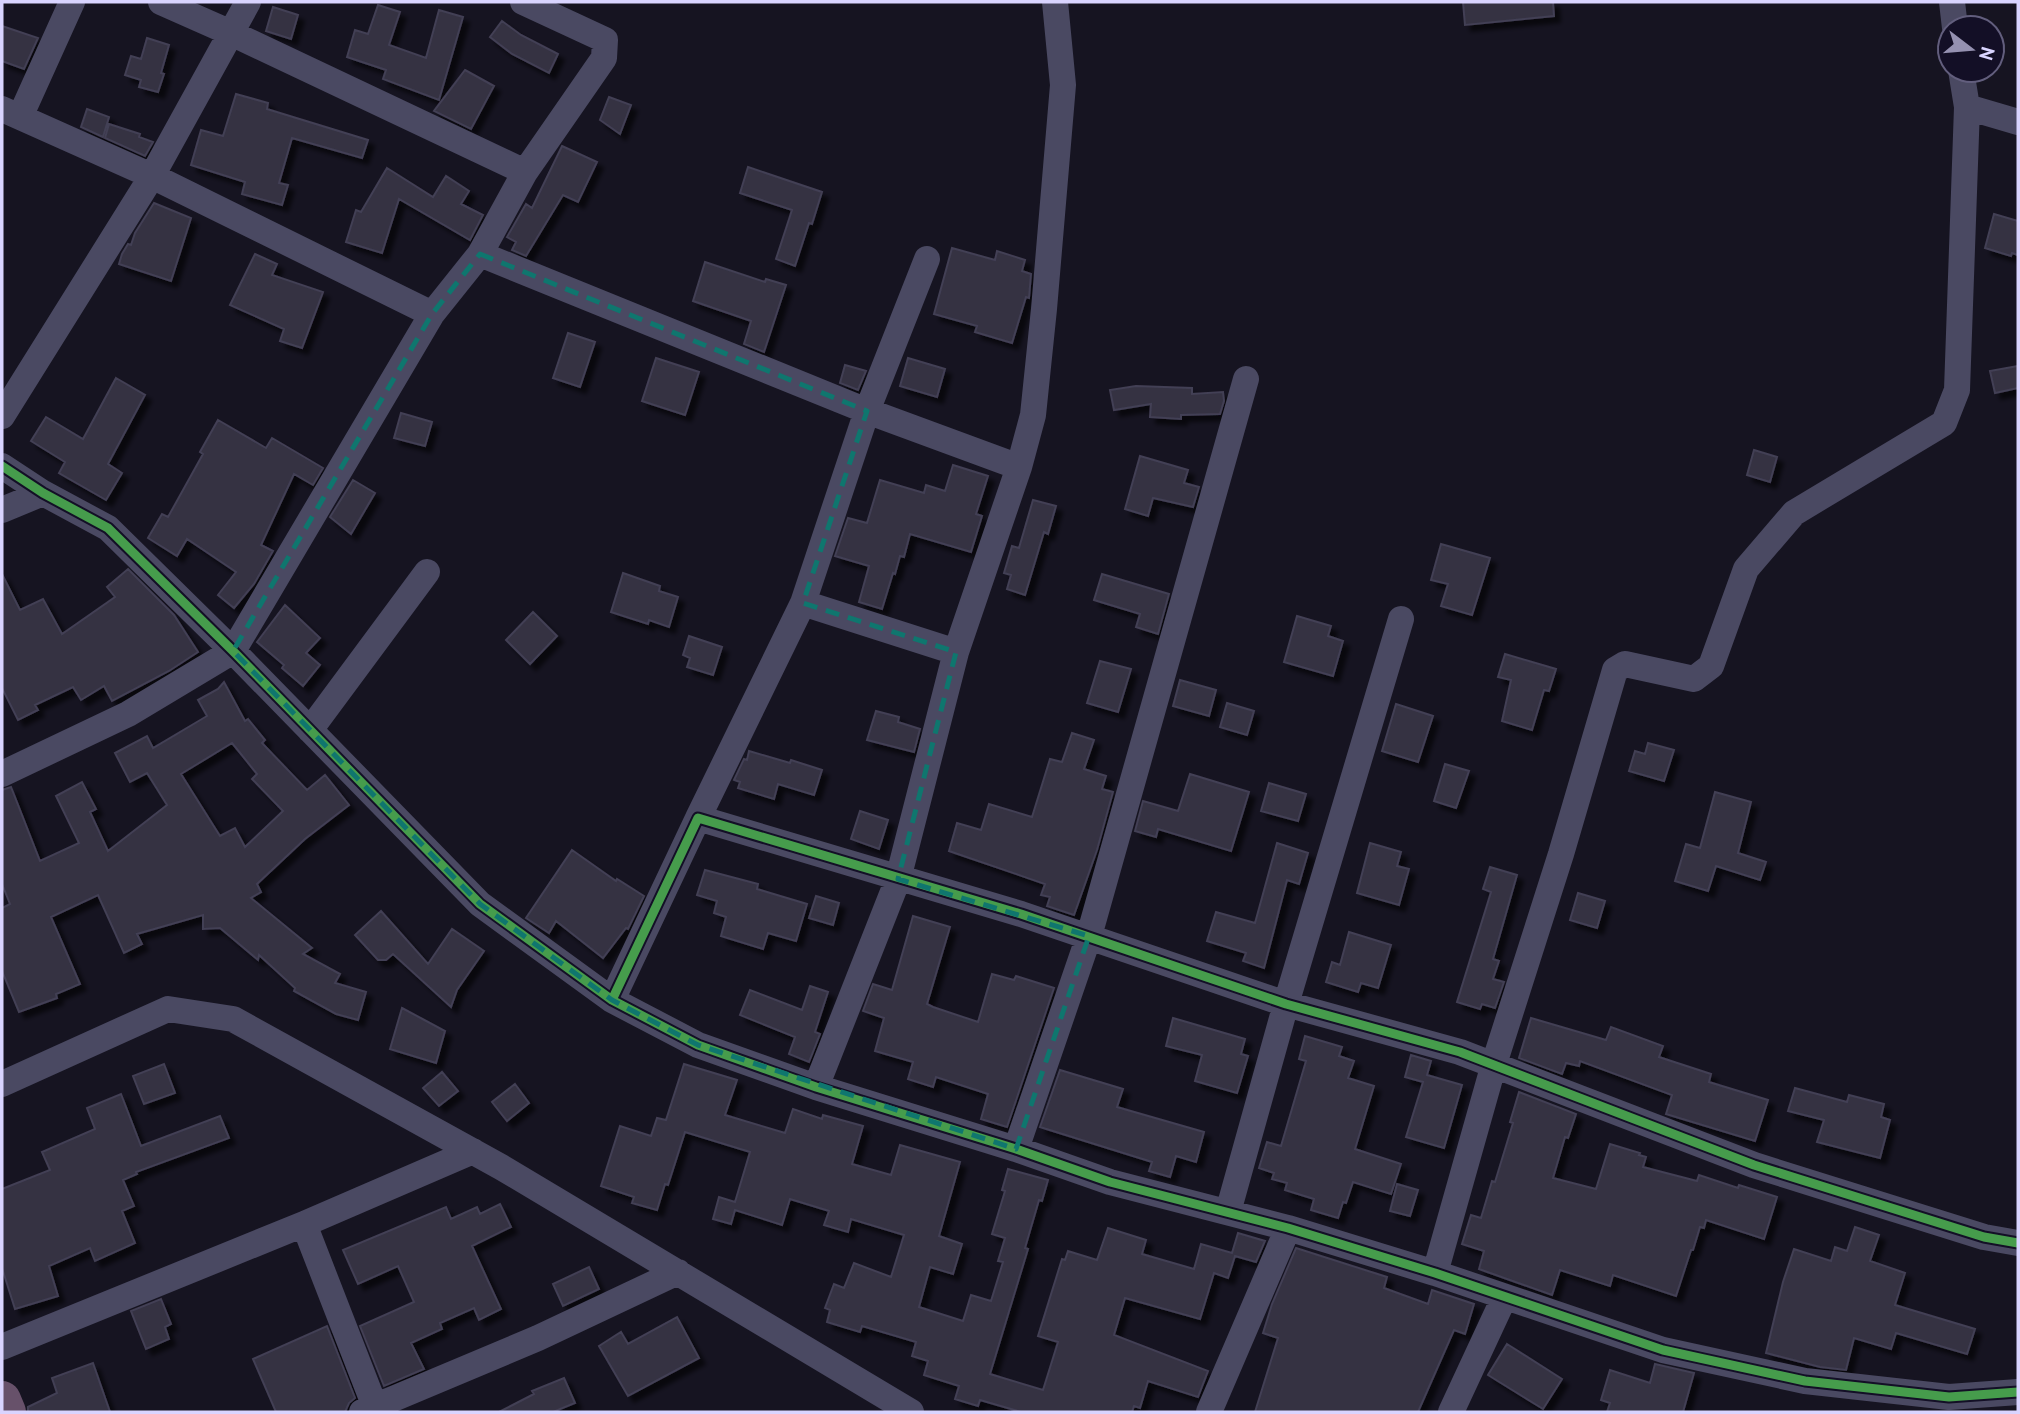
<svg xmlns="http://www.w3.org/2000/svg" width="2020" height="1414" font-family="'PT Sans',sans-serif">
<defs>
<filter id="shadow"><feDropShadow dx="6" dy="6" stdDeviation="2" flood-color="#0009"/></filter>
</defs>
<rect width="100%" height="100%" fill="#161421"/>
<path fill="#343243" stroke="#433f54" stroke-width="2" fill-rule="evenodd" filter="url(#shadow)" d="M1463,2H1553L1554,16L1465,25Z
M378,5L400,12L389,45L426,58L439,10L463,17L439,100L383,79L386,70L347,57L355,30L368,34Z
M273,7L298,15L291,39L266,31Z
M502,21L521,35L558,54L549,73L512,54L490,37Z
M2,26L38,38L24,69L2,61Z
M147,38L169,45L161,73L164,74L158,92L139,87L141,80L125,75L131,56L141,59Z
M465,70L494,86L471,129L434,111Z
M236,94L268,103L267,109L368,140L362,158L292,138L279,183L288,185L282,205L242,194L245,182L191,165L201,130L223,136Z
M609,97L631,105L620,134L600,120Z
M87,109L109,117L103,137L81,127Z
M109,124L140,134L139,137L153,142L145,156L105,138Z
M562,146L597,162L578,202L563,195L526,256L512,250L516,242L507,237L526,204L532,208Z
M748,167L822,192L812,224L809,223L795,266L776,259L792,210L740,193Z
M387,168L433,197L446,176L469,191L461,204L483,215L470,240L399,199L382,253L346,242L356,210L361,212Z
M154,203L191,218L171,281L119,264L122,254L128,244L131,245L135,233Z
M1994,214L2018,221V255L2012,253L2011,256L1985,248Z
M952,248L995,260L997,251L1025,260L1022,271L1031,274L1029,298L1026,297L1012,343L975,332L977,326L934,314Z
M255,254L277,264L272,275L323,292L302,348L280,341L284,329L230,305Z
M705,262L765,282L766,279L786,285L764,352L744,344L751,321L693,301Z
M568,333L595,342L580,387L553,378Z
M656,358L699,372L685,415L642,401Z
M908,358L945,369L937,397L900,386Z
M845,365L866,371L858,390L840,383Z
M2018,366V388L1995,393L1990,371Z
M116,378L145,395L108,464L122,473L106,500L59,473L65,462L31,441L46,417L83,439Z
M1136,386L1192,388V394L1223,392L1224,401L1220,414L1181,415V419L1150,417L1151,404L1114,410L1110,390Z
M401,413L432,422L425,446L394,438Z
M218,420L266,448L272,438L323,468L313,485L294,474L261,545L273,551L254,584L234,608L218,595L236,572L187,539L177,556L148,538L162,514L168,517L203,454L200,452Z
M1754,450L1777,457L1770,482L1747,475Z
M1140,456L1188,470L1184,483L1199,487L1193,507L1153,498L1148,516L1125,509Z
M953,465L988,476L976,514L982,516L971,552L910,534L904,557L900,556L895,574L893,573L882,609L859,602L869,566L835,556L848,518L867,523L880,480L924,493L926,485L945,491Z
M353,480L375,493L351,534L330,517Z
M1033,500L1056,506L1048,534L1044,532L1025,595L1007,589L1011,575L1004,573L1012,546L1019,548Z
M1441,544L1490,558L1472,615L1441,606L1448,584L1431,580Z
M128,569L174,615L198,652L169,671L112,701L104,686L81,700L73,687L35,705L38,710L18,720L2,688V574L20,610L43,599L62,634L115,597L107,587Z
M623,573L660,586L659,591L678,597L669,627L649,620L648,624L611,612Z
M1102,574L1169,594L1158,634L1136,627L1140,614L1094,600Z
M285,605L320,638L306,653L320,665L303,686L282,668L284,665L257,642Z
M533,612L557,636L530,664L506,640Z
M1297,616L1331,626L1328,636L1343,641L1333,676L1284,662Z
M689,636L722,647L713,675L687,667L690,658L683,655Z
M1505,654L1556,669L1549,691L1544,690L1532,730L1502,721L1511,680L1498,677Z
M1100,661L1131,669L1118,712L1087,703Z
M1180,680L1216,690L1209,716L1173,706Z
M224,682L245,721L248,719L265,740L262,743L307,790L325,775L349,805L305,839L257,884L261,892L251,898L312,948L303,954L340,974L335,983L366,992L358,1020L336,1014L294,991L295,988L259,955L258,960L220,928L203,929V915L137,934L142,944L124,953L98,895L51,917L80,984L56,994L57,998L19,1012L2,971V908L10,904L2,884V790L11,787L40,861L79,843L56,796L82,782L96,809L90,812L108,851L167,805L147,773L130,782L115,753L147,736L153,748L207,716L198,700L218,689ZM232,743L257,774L252,779L283,811L245,847L235,828L220,836L181,774Z
M1227,703L1254,711L1247,735L1220,727Z
M1396,704L1433,716L1418,762L1382,751Z
M876,711L899,717L898,722L920,729L914,752L867,740Z
M1072,733L1094,740L1084,769L1106,776L1102,789L1113,792L1097,850L1074,915L1047,906L1050,897L1041,895L1045,884L949,851L957,823L981,830L989,804L1032,817L1050,759L1062,762Z
M1648,743L1674,750L1664,781L1629,771L1635,751L1645,754Z
M749,751L790,763L791,760L822,770L814,795L778,784L774,799L738,788L740,782L734,780L744,759L747,760Z
M1445,764L1469,771L1456,808L1434,801Z
M1190,774L1249,792L1231,851L1158,829L1156,837L1135,831L1143,801L1178,811Z
M1269,783L1306,794L1298,821L1261,811Z
M1715,792L1751,802L1738,853L1766,862L1760,880L1716,866L1708,891L1675,881L1686,844L1700,848Z
M860,811L888,820L879,849L851,839Z
M1277,843L1308,853L1299,884L1287,880L1264,968L1243,961L1246,953L1207,941L1216,912L1255,923Z
M1370,843L1401,852L1397,866L1409,869L1399,905L1357,893Z
M572,850L616,881L617,879L644,896L628,929L626,928L603,958L556,921L549,933L526,918Z
M1490,867L1517,875L1493,959L1499,961L1493,979L1504,982L1495,1008L1482,1004L1480,1009L1457,1002L1491,892L1483,889Z
M705,870L758,884L757,889L807,904L796,941L768,933L763,949L721,936L726,917L714,913L717,901L697,895Z
M1578,893L1605,901L1597,928L1570,920Z
M816,896L839,903L833,925L809,918Z
M381,911L428,964L452,929L484,951L457,990L451,1007L393,954L386,960H378L355,935Z
M913,916L950,927L927,1004L933,1007L978,1022L992,974L1014,980L1016,976L1054,988L1007,1127L981,1119L988,1094L936,1077L933,1087L908,1079L913,1062L875,1051L884,1018L863,1011L873,984L892,990Z
M1349,932L1391,945L1378,988L1361,983L1358,992L1326,982L1332,962L1340,965Z
M810,986L828,992L815,1032L820,1034L809,1062L789,1054L795,1037L740,1015L750,990L802,1010Z
M402,1008L445,1031L436,1063L390,1049Z
M1173,1018L1245,1039L1241,1054L1248,1056L1237,1093L1195,1081L1202,1055L1166,1046Z
M1531,1018L1606,1040L1611,1027L1663,1046L1659,1057L1711,1074L1709,1082L1768,1100L1755,1141L1666,1114L1672,1095L1580,1061L1579,1066L1566,1063L1562,1074L1519,1058Z
M1305,1036L1342,1047L1339,1056L1354,1061L1348,1078L1374,1086L1355,1149L1401,1164L1391,1194L1353,1182L1346,1203L1343,1202L1338,1218L1311,1210L1314,1199L1285,1190L1287,1183L1272,1179L1274,1173L1259,1168L1267,1142L1281,1146L1306,1061L1299,1059Z
M1411,1055L1431,1061L1427,1075L1462,1085L1444,1148L1406,1137L1423,1082L1405,1077Z
M164,1064L175,1093L144,1104L133,1076Z
M684,1064L737,1080L725,1115L785,1133L793,1109L822,1119L823,1115L863,1126L852,1164L891,1175L900,1145L960,1162L939,1236L962,1244L953,1274L930,1267L919,1307L963,1321L971,1295L991,1301L1003,1262L998,1261L1005,1238L992,1234L1005,1191L1002,1190L1008,1169L1048,1180L1042,1201L1039,1200L1025,1248L1028,1249L990,1374L1043,1390L1058,1342L1038,1336L1062,1259L1065,1260L1068,1251L1097,1260L1108,1228L1146,1240L1142,1254L1194,1269L1201,1244L1232,1253L1238,1233L1265,1241L1256,1262L1235,1256L1228,1278L1214,1273L1200,1319L1125,1298L1114,1335L1208,1371L1198,1397L1148,1381L1140,1408L1134,1406L1132,1412H1021L980,1400L978,1406L955,1399L959,1386L924,1375L928,1361L912,1356L916,1342L862,1326L860,1332L827,1322L830,1310L825,1308L834,1284L844,1288L854,1263L891,1277L904,1235L851,1219L848,1232L824,1225L829,1211L790,1199L782,1225L735,1210L731,1224L713,1219L719,1197L735,1202L750,1152L685,1132L668,1185L665,1184L657,1210L632,1203L634,1197L601,1186L620,1126L651,1136L657,1118L666,1120Z
M1060,1070L1123,1089L1117,1107L1204,1132L1196,1162L1176,1156L1170,1177L1149,1171L1152,1162L1040,1127Z
M442,1072L458,1091L439,1106L423,1088Z
M515,1084L529,1103L507,1121L492,1102Z
M1795,1088L1847,1102L1849,1095L1884,1104L1881,1117L1890,1120L1880,1158L1817,1142L1824,1120L1788,1111Z
M1519,1092L1576,1114L1568,1138L1565,1137L1553,1178L1596,1189L1610,1144L1640,1153L1639,1155L1646,1157L1643,1167L1697,1181L1699,1175L1738,1188L1739,1185L1777,1197L1764,1239L1706,1220L1704,1228L1700,1227L1693,1250H1691L1676,1296L1613,1275L1610,1286L1560,1270L1552,1295L1479,1269L1484,1251L1462,1244L1471,1215L1481,1218L1492,1181L1495,1182L1513,1123L1510,1122Z
M121,1094L141,1146L220,1116L229,1138L136,1172L137,1174L123,1180L134,1206L122,1211L135,1243L95,1261L90,1248L49,1266L58,1296L15,1309L2,1268V1189L50,1170L42,1152L95,1129L87,1108Z
M1397,1184L1418,1190L1410,1216L1390,1211Z
M500,1204L511,1227L472,1246L501,1309L479,1320L474,1308L440,1323L442,1329L411,1343L424,1369L384,1386L360,1326L414,1302L398,1266L358,1284L343,1250L446,1207L451,1219L477,1207L480,1214Z
M1855,1227L1879,1235L1870,1261L1905,1273L1895,1305L1975,1329L1967,1354L1896,1333L1891,1349L1854,1338L1846,1370L1820,1367L1766,1353L1783,1282L1794,1249L1831,1261L1835,1247L1847,1251Z
M1296,1248L1387,1277L1384,1288L1428,1304L1432,1290L1474,1304L1465,1334L1454,1330L1418,1412H1255L1278,1338L1263,1333L1272,1304Z
M589,1267L599,1289L563,1306L553,1284Z
M161,1299L171,1324L165,1327L169,1339L146,1349L131,1311Z
M677,1317L699,1358L628,1396L599,1346L621,1332L628,1344Z
M327,1326L355,1398L349,1403L345,1412H276L253,1359Z
M1507,1344L1562,1379L1543,1409L1488,1375Z
M93,1363L110,1412H28V1407L57,1393L52,1378Z
M1655,1364L1694,1373L1683,1412H1607L1610,1403L1601,1400L1610,1370L1650,1383Z
M564,1378L575,1403L553,1412H499L534,1394L532,1391Z"/>
<g fill="none" stroke-linecap="round" stroke-linejoin="round">
<path stroke="#4a4962" stroke-width="26" d="M161,2L231,33L525,172
M1952,2L1955,28
M1967,107L2018,122
M2,109L152,176L432,314
M20,117L72,2
M480,254L867,411L1019,467
M2,416L152,176L248,2
M2,466L43,493L108,528L233,651L480,904L612,1000L698,1045L816,1087L1016,1149L1110,1182L1288,1228L1435,1273L1663,1350L1805,1381L1949,1397L2018,1392
M2,510L43,493
M803,603L956,652
M310,730L427,572
M2,774L128,714L233,651L432,314L480,254L525,172L604,58L605,40L523,2
M698,818L803,603L867,411L927,259
M612,1000L698,818L1021,914L1286,1004L1460,1052L1754,1165L1984,1237L2018,1243
M2,1084L168,1009L233,1019L501,1167L911,1412
M816,1087L898,879L956,652L1019,467L1033,415L1044,309L1063,85L1055,2
M1016,1149L1089,936L1246,379
M1228,1212L1286,1004L1401,619
M304,1224L377,1412
M1435,1273L1494,1064L1561,854L1615,670L1625,664L1694,679L1711,666L1746,569L1794,513L1944,423L1957,390L1967,107L1961,70
M2,1347L304,1224L473,1151
M362,1412L538,1338L678,1272
M1209,1412L1288,1228
M1451,1412L1504,1298"/>
<path stroke="#67516a" stroke-width="38" d="M2,1400L7,1412"/>
<g stroke="#130f26" stroke-width="13">
<path id="cycleway" d="M2,466L43,493L108,528L233,651L480,904L612,1000L698,1045L816,1087L1016,1149L1110,1182L1288,1228L1435,1273L1663,1350L1805,1381L1949,1397L2018,1392
M612,1000L698,818L1021,914L1286,1004L1460,1052L1754,1165L1984,1237L2018,1243"/>
</g>
<use href="#cycleway" stroke="#469c4c" stroke-width="9"/>
</g>
<path fill="none" stroke="#0f766e" stroke-width="5" stroke-dasharray="14 9" stroke-linejoin="round" d="M480,254L867,411L803,603L956,652L898,879L1089,936L1016,1149L698,1045L612,1000L480,904L233,651L432,314Z"/>
<rect width="2020" height="1414" fill="none" stroke="#d9d4ff" stroke-width="7"/>
<g transform="translate(1971 49) rotate(106)"><circle r="33" fill="#130f26" stroke="#625e7d" stroke-width="2"/>
<path d="M0-5L12 26L0 18L-12 26Z" fill="#9591b1"/>
<text y="-10" font-size="19" font-weight="bold" text-anchor="middle" fill="#d9d4ff">N</text>
</g>
</svg>
